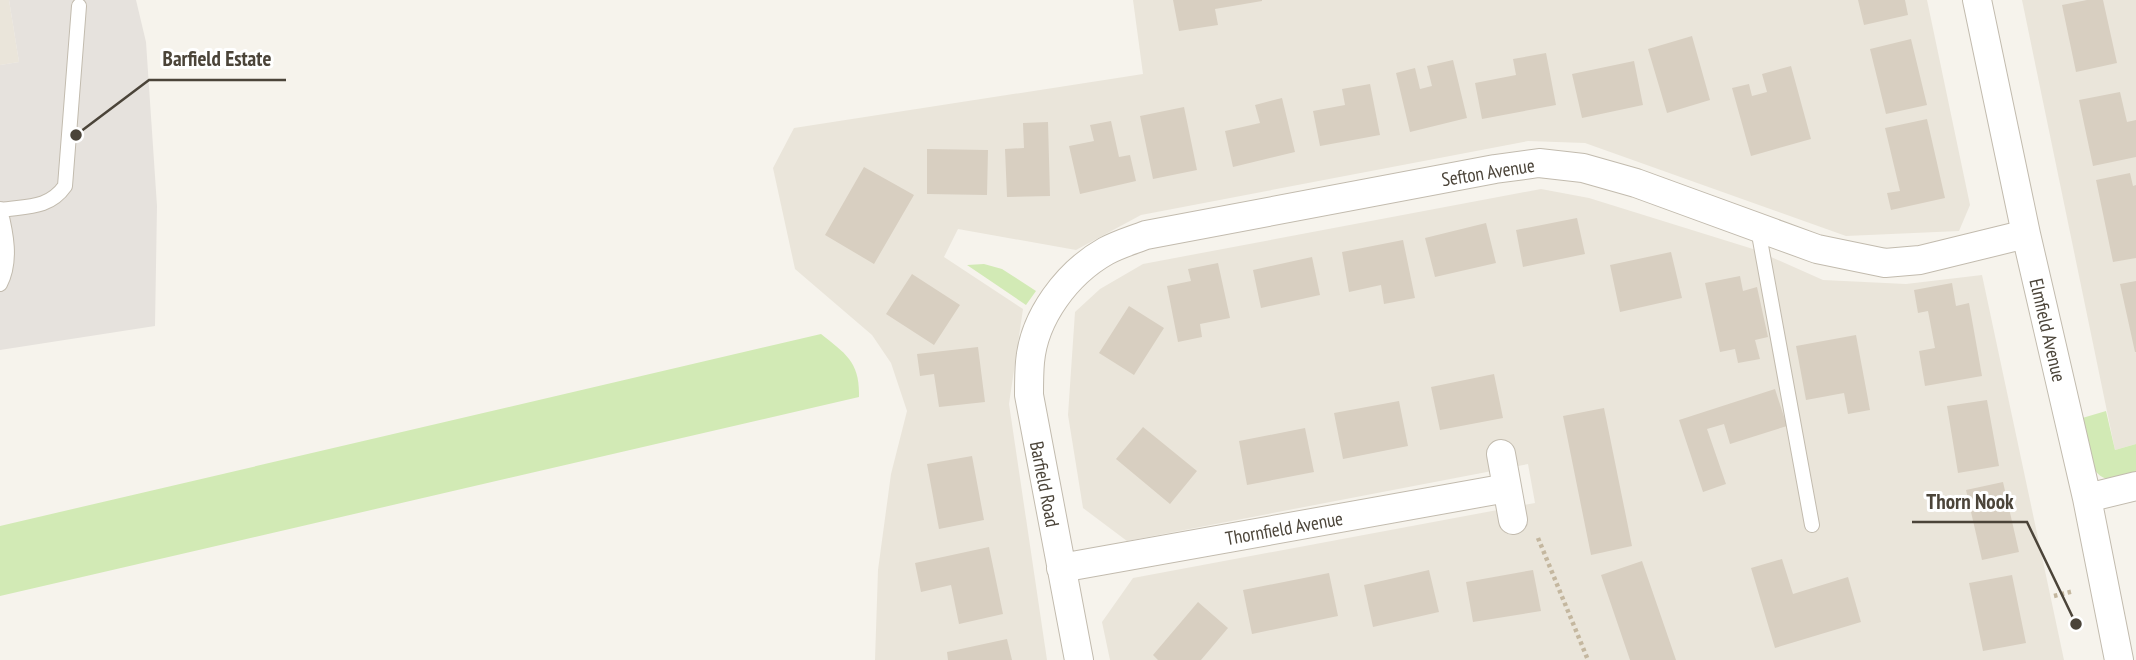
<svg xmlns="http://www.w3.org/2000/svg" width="2136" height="660" font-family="'PT Sans Narrow',sans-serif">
<rect width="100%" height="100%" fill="#f6f3ec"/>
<path fill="#eae5da" d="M0,0H9L19,62L0,65Z
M1133,0H1927L1970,205L1959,231L1846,236L1585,143L1528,141L1141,215L1076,250L958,229L944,257L1023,309L1009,404L1047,660H875L878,570L891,474L907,411L891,363L872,335L795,269L773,168L794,128L1143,74Z
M2022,0H2136V444L2115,450Z
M1541,189L1589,198L1753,249L1823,280L1906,284L1982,275L2064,660H1110L1102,622L1133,578L1535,503L1528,464L1127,541L1083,508L1068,415L1075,312L1100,289L1143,264Z"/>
<path fill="#e6e2dd" d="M9,0H136L146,42L157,206L155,326L0,350V65L19,62Z"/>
<path fill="#d2eab5" d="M984,264L1002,269L1036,291L1026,305L967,265Z
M821,334C846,354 860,362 859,397L0,596V526Z
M2106,411L2115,450L2136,444V480C2127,480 2115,482 2107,479C2086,473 2084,437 2079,419Z"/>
<path fill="#d8cfc1" d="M1173,0H1262V1L1215,9L1218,25L1179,31Z
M1858,0H1905L1908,15L1864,25Z
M2087,0H2103L2117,63L2076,72L2062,5Z
M1692,36L1710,100L1667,113L1648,49Z
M1911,39L1927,105L1886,114L1870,49Z
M1546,53L1556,105L1482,119L1475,83L1516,75L1513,59Z
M1453,60L1467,118L1410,132L1396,73L1415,68L1420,89L1432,86L1427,66Z
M1634,61L1643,105L1582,118L1572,74Z
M1791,66L1811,139L1751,156L1732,88L1749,84L1752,96L1767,92L1762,74Z
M1370,84L1380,135L1320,146L1313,111L1345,105L1342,89Z
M2120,92L2127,122L2136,120V157L2093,166L2079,100Z
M1282,98L1295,152L1233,167L1225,131L1260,123L1255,105Z
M1184,107L1197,170L1153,179L1140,116Z
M1927,119L1945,198L1891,210L1887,193L1900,191L1885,128Z
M1111,121L1119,157L1130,155L1136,181L1080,194L1069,146L1094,141L1090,125Z
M1048,122L1050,196L1007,197L1005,149L1024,148L1023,123Z
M927,149L988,150L987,195L927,194Z
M864,167L914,195L874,264L825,235Z
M2130,173L2133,186L2136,185V258L2113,262L2096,180Z
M1577,218L1585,254L1523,267L1516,230Z
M1486,223L1496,263L1435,277L1425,238Z
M1403,240L1415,298L1384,304L1381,285L1349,292L1342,252Z
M1671,252L1682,298L1620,312L1610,265Z
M1312,257L1320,295L1261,308L1253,270Z
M1218,263L1230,318L1200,324L1202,337L1178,342L1167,286L1191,281L1188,269Z
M912,274L960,305L934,345L886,314Z
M1740,276L1743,291L1757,287L1768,337L1755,340L1760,359L1738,363L1735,349L1720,352L1705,283Z
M2136,281V352H2135L2120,284Z
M1952,283L1956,306L1969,303L1982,376L1925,386L1919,351L1935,348L1928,311L1918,313L1914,290Z
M1129,306L1164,328L1134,375L1099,353Z
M1856,335L1870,410L1848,414L1844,393L1806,400L1796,346Z
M978,347L985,402L939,407L934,374L920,376L917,354Z
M1494,374L1503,418L1440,430L1431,387Z
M1775,389L1787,426L1730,444L1724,424L1707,429L1726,484L1703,492L1679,420Z
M1987,400L1999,466L1958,473L1947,406Z
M1399,401L1408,446L1343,459L1334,413Z
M1604,408L1632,546L1591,555L1563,416Z
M1143,427L1197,471L1170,504L1116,459Z
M1305,428L1314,472L1247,485L1239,441Z
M972,456L984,520L939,529L927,464Z
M2003,482L2019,552L1982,560L1966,490Z
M989,547L1003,614L959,624L951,585L921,592L915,563Z
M1782,559L1793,594L1848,577L1861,622L1775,648L1751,568Z
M1642,561L1676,660H1630L1601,575Z
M1429,570L1439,612L1373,627L1364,585Z
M1533,570L1541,611L1473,622L1466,582Z
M1329,573L1338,616L1252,634L1243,590Z
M2012,575L2026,643L1983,651L1969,583Z
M1198,602L1228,628L1201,660H1158L1153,655Z
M1007,639L1012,660H948L947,652Z"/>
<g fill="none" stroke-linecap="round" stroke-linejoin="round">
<g stroke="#c2bbae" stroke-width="16">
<path id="service" d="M0,209C6,233 12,261 0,284
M0,210C26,206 49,209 65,186L79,6
M1758,229L1812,525"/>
</g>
<g stroke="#c2bbae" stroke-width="30">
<path id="minor" d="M1977,0L2026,234L2087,498L2119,660
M1501,454L1513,520
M2087,498L2136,486
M1061,568L1507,488
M1079,660L1029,395C1029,384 1029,373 1030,362C1034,317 1067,273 1106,251C1119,244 1133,240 1146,235L1495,169L1539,163L1583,168L1636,183L1817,249L1885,263L1920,260L2026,234"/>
</g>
<path stroke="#c4b79f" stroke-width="4.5" stroke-dasharray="3.5 3.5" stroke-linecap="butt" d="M1538,538L1588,660
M2054,596L2074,591"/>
<use href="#service" stroke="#fff" stroke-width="14"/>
<use href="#minor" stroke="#fff" stroke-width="28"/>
</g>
<g text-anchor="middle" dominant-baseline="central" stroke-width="6" stroke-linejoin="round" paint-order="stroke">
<g font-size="19" fill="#4b4439" stroke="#fff">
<text transform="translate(1488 172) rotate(-9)">Sefton Avenue</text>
<text transform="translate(2048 330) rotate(77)">Elmfield Avenue</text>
<text transform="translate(1045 484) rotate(79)">Barfield Road</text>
<text transform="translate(1284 528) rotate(-10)">Thornfield Avenue</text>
</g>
</g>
<path fill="none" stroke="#4b4439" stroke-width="2.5" d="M76 135L149 80H286M2076 624L2027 522H1912"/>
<g fill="#4b4439" stroke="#fff" stroke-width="2.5">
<circle cx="76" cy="135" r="7"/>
<circle cx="2076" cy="624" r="7"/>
</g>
<g font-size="21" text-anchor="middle" font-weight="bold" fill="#4b4439" stroke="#fff" stroke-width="6" stroke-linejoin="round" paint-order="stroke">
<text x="217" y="66">Barfield Estate</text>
<text x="1970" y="509">Thorn Nook</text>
</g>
</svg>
